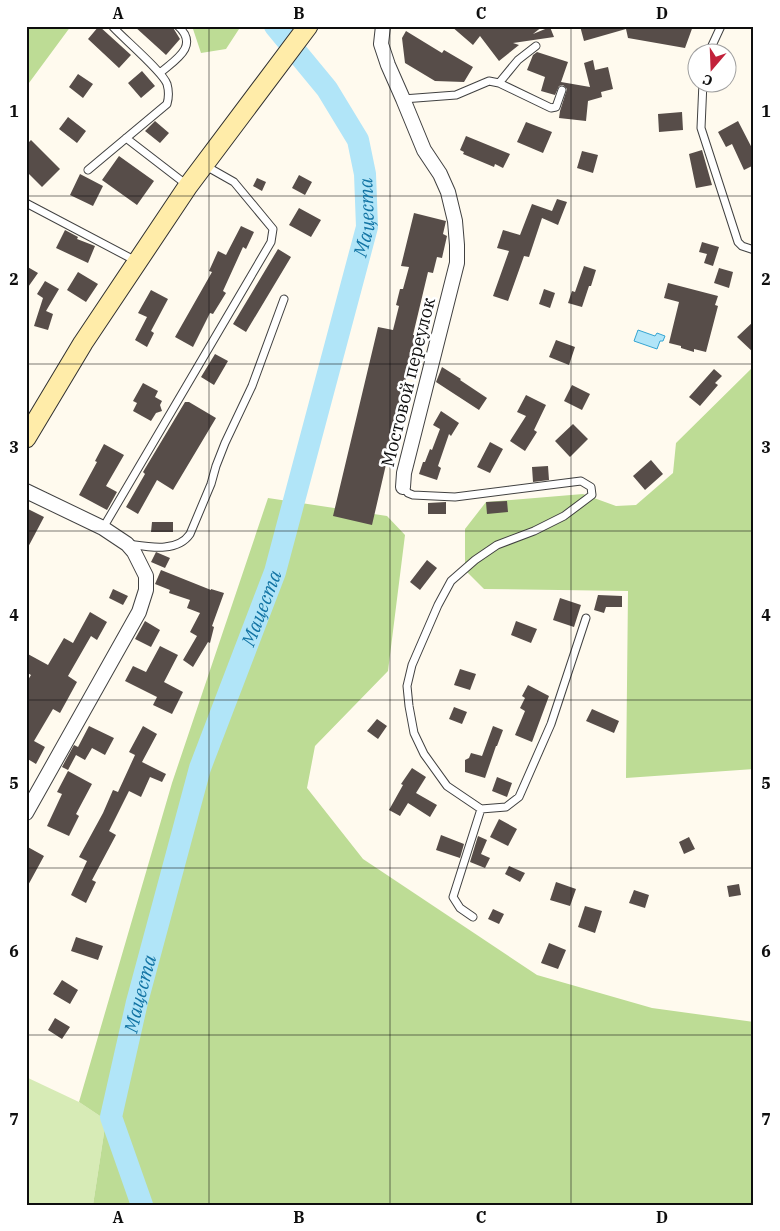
<svg xmlns="http://www.w3.org/2000/svg" width="780" height="1231" font-family="'IBM Plex Serif',serif">
<rect width="100%" height="100%" fill="#fffaee"/>
<path fill="#d7ebb6" d="M26,1077L79,1102L106,1120L93,1205H26Z"/>
<path fill="#bddc95" d="M26,26H71L26,87Z
M192,26H241L226,49L201,53Z
M754,366V769L626,778L628,591L484,589L465,570V529L486,502L583,494L616,506L636,505L673,473L676,443Z
M268,498L387,516L405,535L388,671L315,746L307,788L363,859L537,975L652,1008L754,1022V1205H93L106,1120L79,1102L172,783Z"/>
<path fill="#b1e5f8" stroke="#35a5d2" d="M638,330L655,336L657,333L665,336L663,341H660L657,349L634,341Z"/>
<g fill="none" stroke-linecap="round" stroke-linejoin="round">
<path stroke="#b1e5f8" stroke-width="22" id="s1" d="M142,1205L111,1117L137,1002L200,768L275,572L367,227L365,174L358,140L327,89L275,26"/>
</g>
<path fill="#574d49" d="M99,26L131,55L119,68L88,39Z
M134,26H172L180,39L166,55Z
M451,26H543L533,34L550,27L554,37L513,43L519,45L499,61L480,36L473,45Z
M580,26H693L685,48L628,38L626,29L584,41Z
M406,31L442,53L444,50L473,67L464,82L435,81L405,63L402,38Z
M537,52L568,62L561,82L590,87L584,63L593,60L595,70L608,67L613,89L601,92L602,97L588,101L586,121L559,118L560,111L567,89L563,85L559,86L555,95L541,91L545,77L527,70L533,55Z
M142,71L155,86L141,98L128,83Z
M78,74L93,84L83,98L69,87Z
M682,112L683,130L659,132L658,114Z
M68,117L86,131L77,143L59,129Z
M155,121L169,133L160,143L145,131Z
M738,121L754,152V165L744,170L732,144L726,147L718,132Z
M526,122L552,132L543,153L517,142Z
M466,136L510,154L503,168L495,164L494,167L463,154L464,152L460,150Z
M31,140L60,169L42,187L26,171V145Z
M702,150L712,185L696,188L689,154Z
M582,151L598,155L593,173L577,168Z
M119,156L154,181L137,205L102,180Z
M80,174L103,186L93,206L70,195Z
M299,175L312,182L305,195L292,188Z
M257,178L266,182L262,191L253,186Z
M557,199L567,202L558,225L542,218L529,257L524,256L508,301L493,296L509,251L497,248L503,230L520,235L532,204L552,211Z
M299,208L321,220L311,237L289,225Z
M414,213L446,221L443,234L447,236L442,258L437,257L433,273L428,272L413,335H416L372,525L333,516L378,327L393,330L399,306L396,305L400,289H403L409,267L401,266Z
M241,226L254,232L246,249L243,247L223,291L226,293L213,314L210,313L193,347L175,337L212,272L209,271L218,251L226,255Z
M65,230L78,237L77,239L95,246L88,263L56,248Z
M702,242L719,247L713,266L704,263L707,254L699,252Z
M278,249L291,257L246,332L233,324Z
M26,266L38,273L26,290Z
M584,266L596,270L591,286H589L582,307L568,303L572,291L575,292Z
M719,268L733,272L729,288L714,283Z
M78,272L98,284L86,302L67,290Z
M45,281L59,289L46,311L53,314L48,330L34,326L43,298L37,294Z
M668,283L718,296L715,305L718,306L706,352L694,349V352L681,348V346L669,343L679,302L664,298Z
M544,289L555,293L550,308L539,304Z
M151,290L168,299L151,331L154,333L147,347L135,340L147,317L138,313Z
M754,321V353L737,337Z
M556,340L575,347L569,365L549,357Z
M215,354L228,361L214,385L201,377Z
M442,367L461,379L460,380L487,398L479,410L436,382Z
M714,369L722,376L715,383L718,385L700,406L689,397Z
M143,383L158,391L155,397L162,401L160,405L162,411L156,413L151,421L133,411L137,403L133,401Z
M572,385L590,394L582,410L564,401Z
M526,395L546,405L534,430L537,432L525,451L510,441L526,416L517,412Z
M185,402H189L216,418L173,490L157,480L138,514L126,507L145,474L143,472Z
M441,411L459,423L451,436L449,434L438,466L441,468L437,480L419,474L423,462H425L430,449L432,450L440,429L433,425Z
M573,424L588,439L570,457L555,441Z
M490,442L503,449L490,473L477,467Z
M104,444L124,455L106,486L117,492L107,510L79,495L97,462L95,461Z
M651,460L663,474L645,490L633,476Z
M548,466L549,480L533,482L532,467Z
M507,501L508,512L487,514L486,502Z
M446,502V514H428V503Z
M26,508L44,517L26,551Z
M152,522H173V532H151Z
M156,552L170,558L165,568L151,562Z
M427,560L437,568L420,590L410,582Z
M161,570L211,590V589L224,593L212,626L214,627L210,643L208,642L193,667L183,660L197,636L190,632L200,613L187,608L190,600L169,593L170,590L155,584Z
M113,589L128,596L123,605L109,598Z
M598,595L622,596V607H606L604,613L594,610Z
M560,598L581,605L574,627L553,620Z
M90,612L107,622L97,640L91,636L68,676L77,682L60,713L53,709L34,741L45,747L36,764L26,758V683L31,675L26,672V653L48,665L64,638L73,643Z
M145,621L160,630L151,647L135,639Z
M516,621L537,629L531,643L511,635Z
M160,646L178,655L164,682L183,692L172,714L153,705L157,697L125,681L133,666L146,672Z
M460,669L476,674L470,690L454,685Z
M528,685L549,696L532,742L515,735L525,711L520,708L525,698L522,696Z
M454,707L467,712L462,724L449,719Z
M592,709L619,721L614,733L586,721Z
M377,719L387,726L378,739L367,731Z
M89,726L114,738L105,755L92,748L85,760L76,755L68,770L62,767L74,745L78,747Z
M143,726L157,734L142,762L166,774L162,782L150,777L141,797L129,791L109,831L116,835L92,880L96,882L86,903L71,895L87,861L79,857L103,813L113,790L118,792L135,755L129,752Z
M493,726L503,730L497,746H496L485,778L465,772V760L469,758L471,753L482,756Z
M412,768L426,777L416,793L437,805L430,817L408,803L400,816L389,810L403,785L401,784Z
M68,771L92,784L76,814L79,816L69,836L47,826L62,794L57,792Z
M497,777L512,783L507,797L492,791Z
M499,819L517,829L508,846L490,837Z
M441,835L464,844L460,858L436,850Z
M478,836L487,840L481,854L490,858L485,868L470,862Z
M689,837L695,849L684,854L679,842Z
M26,846L44,856L26,889Z
M509,866L525,873L520,882L505,874Z
M556,882L576,889L570,906L550,900Z
M739,884L741,895L729,897L727,886Z
M634,890L649,895L645,908L629,903Z
M585,906L602,911L595,933L578,927Z
M493,909L504,914L499,924L488,919Z
M76,937L103,946L98,960L71,951Z
M549,943L566,950L558,969L541,963Z
M62,980L78,990L70,1004L53,994Z
M55,1018L70,1027L62,1039L48,1030Z"/>
<g fill="none" stroke-linecap="round" stroke-linejoin="round">
<g stroke="#414141" stroke-width="9">
<path id="lane" d="M709,52L721,26
M160,73C175,60 200,46 178,26
M703,82L701,128L738,242L742,246L754,250
M499,83L518,60L536,46
M403,99L456,95L489,81L499,83L551,108L556,107L562,90
M126,138L187,185
M88,170L167,104C169,97 169,91 167,84C163,72 124,39 113,27
M26,203L136,261
M403,487L408,493L413,495L455,497L581,481L591,487L592,495L564,516L534,531L497,545L475,560L451,581L438,605L412,665L407,686L409,706L414,733L424,754L447,786L481,809L506,807L519,797L551,724L586,618
M103,528L271,242L273,229L234,182L204,165
M128,544C149,547 177,553 190,534L211,484L216,466L225,443L252,386L284,299
M473,917L460,908L453,897L481,809"/>
</g>
<g stroke="#414141" stroke-width="16">
<path id="street" d="M383,26L381,44L388,65L403,99L424,150L440,174L448,192L455,221L457,245V263L404,473L403,487
M26,491L103,528L127,544L134,552L146,576V590L139,612L26,813"/>
</g>
<g stroke="#303030" stroke-width="21">
<path id="secondary" d="M26,438L83,343L188,186L308,26"/>
</g>
<use href="#lane" stroke="#fff" stroke-width="7"/>
<use href="#street" stroke="#fff" stroke-width="14"/>
<use href="#secondary" stroke="#ffeca9" stroke-width="19"/>
</g>
<path fill="none" stroke="#0e0e0e" stroke-width="1" stroke-opacity="0.55" d="M209,26V1205M390,26V1205M571,26V1205M26,196H754M26,364H754M26,531H754M26,700H754M26,868H754M26,1035H754"/>
<g text-anchor="middle" dominant-baseline="central" stroke-width="5" stroke-linejoin="round" paint-order="stroke">
<g font-size="18" fill="#0e0e0e" stroke="#fff">
<text transform="translate(408 382) rotate(-76)">Мостовой переулок</text>
</g>
<g font-size="19" font-style="italic" fill="#1274a4" stroke="#fff">
<text stroke="none"><textPath href="#s1" startOffset="1030">Мацеста</textPath></text>
<text stroke="none"><textPath href="#s1" startOffset="625">Мацеста</textPath></text>
<text stroke="none"><textPath href="#s1" startOffset="220">Мацеста</textPath></text>
</g>
</g>
<rect width="780" height="1231" fill="none" stroke="#ffffff" stroke-width="55"/>
<g transform="translate(712 68) rotate(199)"><circle r="24" fill="#ffffff" stroke="#9f9f9f"/>
<path d="M0-4L9 19L0 12L-9 19Z" fill="#c2213a"/>
<text y="-8" font-size="14" font-weight="bold" text-anchor="middle" fill="#0e0e0e">С</text>
</g>
<rect x="28" y="28" width="724" height="1176" fill="none" stroke="#0e0e0e" stroke-width="2"/>
<g font-size="16" text-anchor="middle" font-weight="bold" fill="#0e0e0e">
<text x="118" y="19">A</text>
<text x="299" y="19">B</text>
<text x="481" y="19">C</text>
<text x="662" y="19">D</text>
<text x="14" y="117">1</text>
<text x="766" y="117">1</text>
<text x="14" y="285">2</text>
<text x="766" y="285">2</text>
<text x="14" y="453">3</text>
<text x="766" y="453">3</text>
<text x="14" y="621">4</text>
<text x="766" y="621">4</text>
<text x="14" y="789">5</text>
<text x="766" y="789">5</text>
<text x="14" y="957">6</text>
<text x="766" y="957">6</text>
<text x="14" y="1125">7</text>
<text x="766" y="1125">7</text>
<text x="118" y="1223">A</text>
<text x="299" y="1223">B</text>
<text x="481" y="1223">C</text>
<text x="662" y="1223">D</text>
</g>
</svg>
